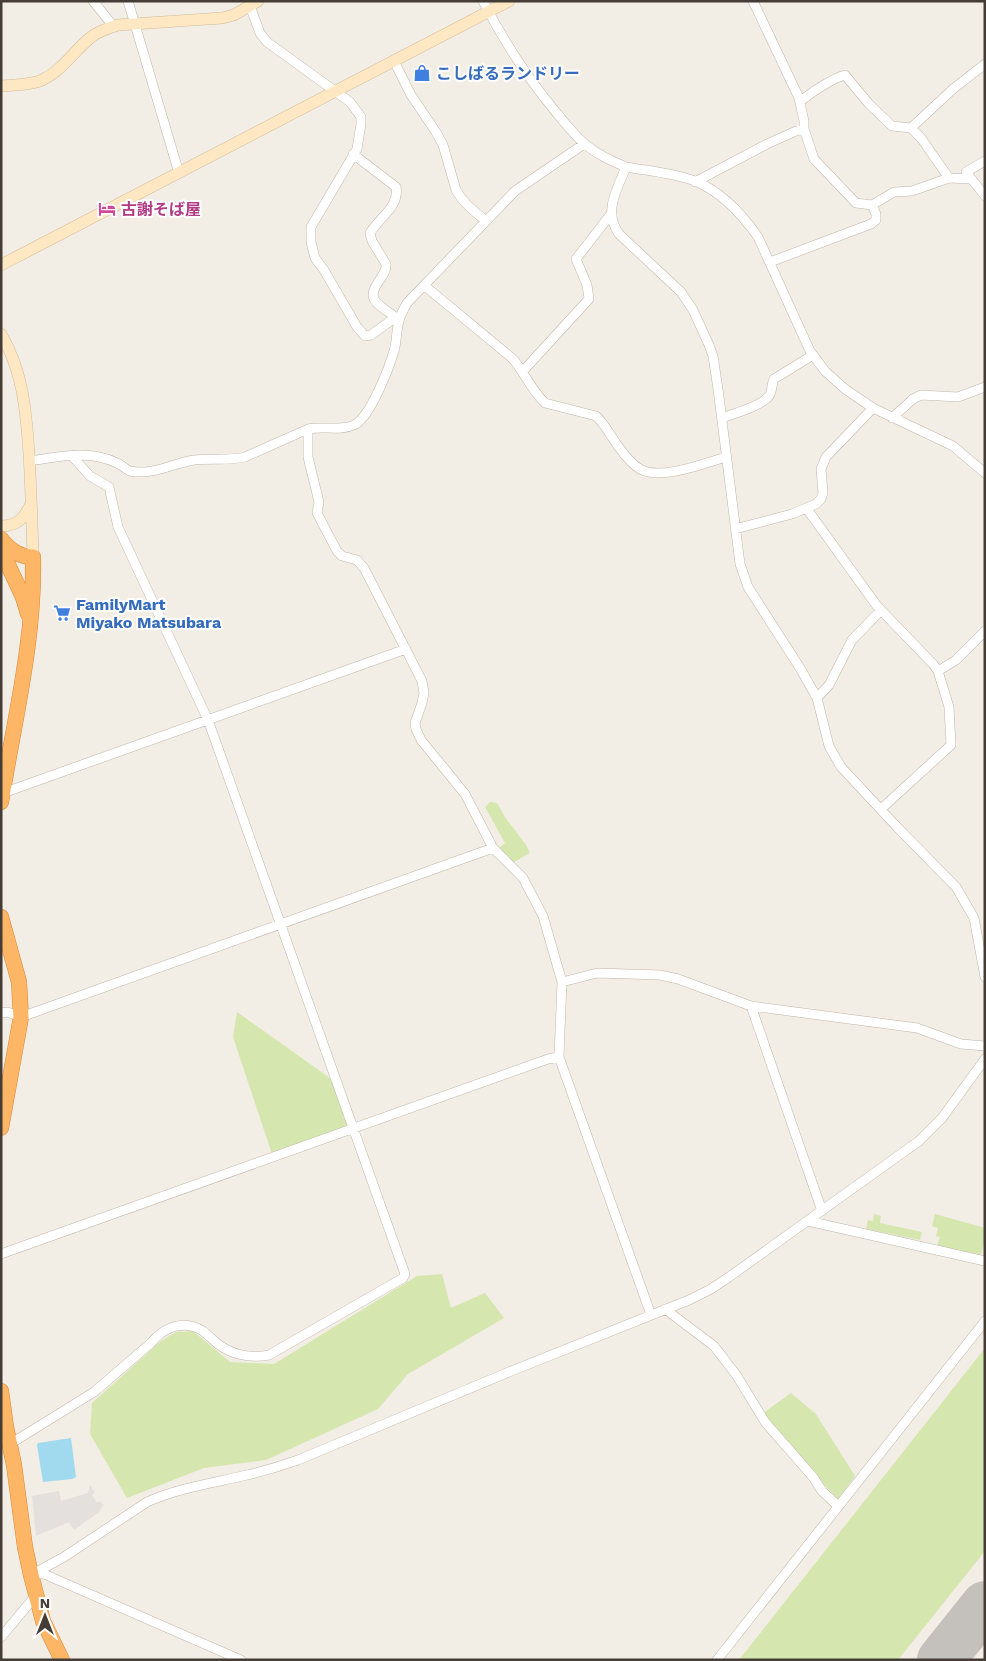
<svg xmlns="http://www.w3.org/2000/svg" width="986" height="1661" font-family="'Work Sans','Noto Sans JP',sans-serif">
<rect width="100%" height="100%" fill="#f2ede5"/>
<path fill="#d5e7ae" d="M490,802L497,803L505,817L526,845L530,853L512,863L499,848L505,843L485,807Z
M237,1012L334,1081L351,1127L272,1154L233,1037Z
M874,1214L881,1216L880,1223L922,1232L920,1240L866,1229L868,1220L873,1221Z
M935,1214L985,1228V1240L980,1258L937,1246L940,1237L936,1236L938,1228L932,1226Z
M442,1274L451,1308L485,1293L504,1318L408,1374L378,1409L266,1460L204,1468L127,1498L90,1434L92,1403L161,1341L176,1332L193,1331L230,1362L274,1364L417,1276Z
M985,1348V1551L898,1660H739Z
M791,1393L816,1414L855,1476L838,1499L795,1454L763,1413Z"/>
<path fill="#e3e0dd" d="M90,1485L95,1492L92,1495L97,1503L100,1501L103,1505L99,1512L74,1530L69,1522L36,1536L32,1496L59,1491L61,1501L88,1493Z"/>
<path fill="#a1daef" d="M71,1438L76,1477L72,1479L43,1482L37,1445L38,1443Z"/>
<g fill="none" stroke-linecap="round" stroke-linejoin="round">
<path stroke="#c4c1bd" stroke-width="48" d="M941,1660L985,1605"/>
<g stroke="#c1b6ab" stroke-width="10">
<path id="street" d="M93,1L114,27
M128,1L179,173
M483,1C503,40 527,77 555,111C564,122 574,135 586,145C598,155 612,161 626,167
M753,1L799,98L804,121V129L814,159L856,203L872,205L876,214V220L871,224L770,262
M250,6L260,33L267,42L350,102L361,117V124L357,149L311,227V242L315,258L324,270L357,327L365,336L371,335L396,317
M394,61L411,95L436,132L443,145L456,190C463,203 474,211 486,221
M800,102C810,93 833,78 845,75L869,104L892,126L911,128L953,89L985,64
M911,128L921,138L949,178
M353,154L396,187C400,206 379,218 370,233L372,241L386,264C388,277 364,290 377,303C383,309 392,314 399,320
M985,161L966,172L985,196
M695,182L767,144L796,131L804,129
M872,205L894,192L912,191L949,178L971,179
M425,286L513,359C524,372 532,391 545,403L596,416C606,425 612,439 621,450C626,457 632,464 640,469C660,481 705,463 726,457
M523,371L589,299L587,285L576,259L611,214
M722,418C733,414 761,406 768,397C773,393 771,384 774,379L813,355
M892,418L913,399L921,395L958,397L985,387
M308,429V457L319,502L317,513L337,551L342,556L357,560L364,568L422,681L424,693L422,703L415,723L416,729L421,740L465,794L493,848L523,878L543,916L562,982L559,1057L651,1315
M29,461C52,458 76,452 99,457C104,458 111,460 117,463C122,465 125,469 130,471C152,476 173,463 194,460C211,458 228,461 245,457L308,429C323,426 341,431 354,425C370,418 389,368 394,351C397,341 396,331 399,321C400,315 404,309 407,303L515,191L584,144
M985,473L953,446L873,408L845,389L825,371L810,351L758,237C742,214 722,192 695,181C673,173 649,171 626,167C617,190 603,211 619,234L681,292L693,310L709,345L713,356L718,389L740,564L748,587L800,668L817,698L829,746L841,767L898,828L956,887L974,918L985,977
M807,509L877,606L933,664L938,671L949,707L951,745L881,809
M735,529L792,514L816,504L821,499L823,493L821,469L826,457L873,408
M938,671L956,660L985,631
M817,698L829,685L852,640L881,610
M3,793L406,649
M562,982L597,973L660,975L678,979L751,1006L917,1028L961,1044L985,1046
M751,1006L822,1211
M1,1013L7,1012L21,1017L493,848
M808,1221L985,1261
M1,1254L548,1059L559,1057
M665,1309L714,1346L737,1376L765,1422L813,1477L822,1491L838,1506
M10,1444L94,1392L151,1343C164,1327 184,1319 203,1331C210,1336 216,1344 224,1348C237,1356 255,1358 269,1355L403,1278L405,1274L208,720L118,527L109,487L90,476L71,455
M33,1574H44L241,1660
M31,1575L64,1557L147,1502C178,1488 213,1483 247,1475C264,1471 281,1466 298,1460L509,1372L689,1300L711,1289L729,1277L919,1141L942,1118L985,1059
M1,1637L37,1594
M717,1660L985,1321"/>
</g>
<g stroke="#d2ba95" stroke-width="12">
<path id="secondary" d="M1,86C14,85 28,85 40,81C61,72 73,52 90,38C98,31 109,28 118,25L222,18L234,15L258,1
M1,265L509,1
M1,334C23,371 26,411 29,453C31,488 32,523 33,557
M1,526C18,526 24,518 31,504"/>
</g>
<g stroke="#dc8836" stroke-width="16">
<path id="highway" d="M1,539C10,550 19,557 33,557C35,640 14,721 1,802
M1,550L23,597L28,614
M1,917L19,982L21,1017L1,1128
M1,1391L6,1427L14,1465L25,1547L31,1575L43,1621L62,1660"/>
</g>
<use href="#street" stroke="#fff" stroke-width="9"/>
<use href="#secondary" stroke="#fee8c4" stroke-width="11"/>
<use href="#highway" stroke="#fcb666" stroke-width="15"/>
</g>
<defs>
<g id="shop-bare" transform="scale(1.35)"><path d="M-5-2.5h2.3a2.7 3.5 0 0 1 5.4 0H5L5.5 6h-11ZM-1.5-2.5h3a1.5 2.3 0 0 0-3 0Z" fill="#3f7fe0" stroke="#fff" stroke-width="2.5" paint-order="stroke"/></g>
<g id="hotel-bare" transform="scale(1.35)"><path d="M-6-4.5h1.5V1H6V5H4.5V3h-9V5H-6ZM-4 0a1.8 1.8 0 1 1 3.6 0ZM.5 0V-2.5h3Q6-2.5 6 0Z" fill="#d1479c" stroke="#fff" stroke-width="2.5" paint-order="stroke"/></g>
<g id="supermarket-bare" transform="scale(1.35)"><path d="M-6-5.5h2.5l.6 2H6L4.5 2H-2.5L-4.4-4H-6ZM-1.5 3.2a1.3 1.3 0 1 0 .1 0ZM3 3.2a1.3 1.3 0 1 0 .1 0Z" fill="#3f7fe0" stroke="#fff" stroke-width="2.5" paint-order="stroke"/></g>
</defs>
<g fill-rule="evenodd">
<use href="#shop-bare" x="422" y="73"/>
<use href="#hotel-bare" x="107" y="209"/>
<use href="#supermarket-bare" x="62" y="613"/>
</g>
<g text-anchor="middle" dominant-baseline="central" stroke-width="4" stroke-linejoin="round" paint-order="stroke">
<g font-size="16" font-weight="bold" fill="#366cbe" stroke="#fff" text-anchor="start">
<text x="436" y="73">こしばるランドリー</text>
<text x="76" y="604">FamilyMart<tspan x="76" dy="18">Miyako Matsubara</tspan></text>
</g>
<g font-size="16" font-weight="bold" fill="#b23c85" stroke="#fff" text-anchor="start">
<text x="121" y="209">古謝そば屋</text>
</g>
</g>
<rect width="986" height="1661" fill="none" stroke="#453c35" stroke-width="5"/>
<g transform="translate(45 1616)" stroke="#ffffff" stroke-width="4" paint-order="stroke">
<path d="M0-4L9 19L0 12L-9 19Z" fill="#453c35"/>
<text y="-8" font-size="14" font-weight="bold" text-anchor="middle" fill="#453c35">N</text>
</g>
</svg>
